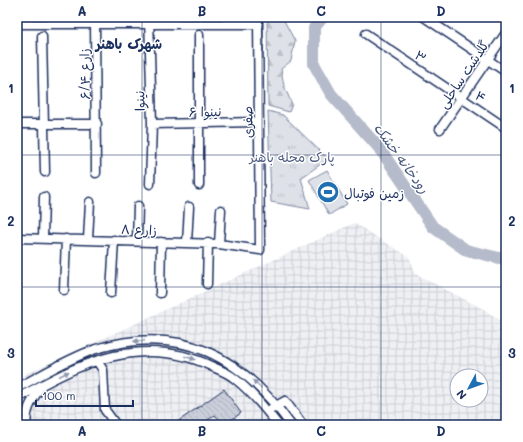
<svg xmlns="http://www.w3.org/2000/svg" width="523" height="442" font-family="Mali,'Playpen Sans Arabic',sans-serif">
<defs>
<pattern id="industrial-grid" width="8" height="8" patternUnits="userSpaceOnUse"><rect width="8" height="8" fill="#eff0f4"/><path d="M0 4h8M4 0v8" fill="none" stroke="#ccced4"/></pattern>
<pattern id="forest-firs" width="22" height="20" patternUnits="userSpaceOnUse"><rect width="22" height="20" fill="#dee1e7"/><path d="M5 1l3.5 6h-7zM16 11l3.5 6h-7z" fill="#bec1c9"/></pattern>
<pattern id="park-tufts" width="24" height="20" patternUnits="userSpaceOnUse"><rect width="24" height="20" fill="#dee1e7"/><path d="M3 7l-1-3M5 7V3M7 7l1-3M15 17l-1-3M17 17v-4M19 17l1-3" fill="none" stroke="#bec1c9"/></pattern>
<pattern id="building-back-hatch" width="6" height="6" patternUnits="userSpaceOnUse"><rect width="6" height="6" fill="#caceda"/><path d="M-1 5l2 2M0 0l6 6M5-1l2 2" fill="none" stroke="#adb1be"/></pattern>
</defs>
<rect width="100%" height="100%" fill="#fff"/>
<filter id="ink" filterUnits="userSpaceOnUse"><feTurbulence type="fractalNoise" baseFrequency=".025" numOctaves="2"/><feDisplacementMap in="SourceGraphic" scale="8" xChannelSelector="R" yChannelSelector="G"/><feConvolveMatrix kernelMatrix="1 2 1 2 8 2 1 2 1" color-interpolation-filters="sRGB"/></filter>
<g filter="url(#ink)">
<path fill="url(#industrial-grid)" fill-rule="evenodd" d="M354,223L409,257L416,274L485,310L506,324V425H17V378ZM457,376H481V400H457Z"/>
<path fill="#dee1e7" stroke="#7c88a2" d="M327,170L347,204L329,215L309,180Z"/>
<path fill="url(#forest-firs)" stroke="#7c88a2" d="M267,17H282L295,41L291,61L281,69L284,86L292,104L289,112L268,106Z"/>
<path fill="url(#park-tufts)" stroke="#7c88a2" d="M268,111L283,115L328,159L301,178L310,209L271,202Z"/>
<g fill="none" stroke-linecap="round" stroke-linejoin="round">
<path stroke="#b5bbca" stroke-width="12" d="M323,17L314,28V64L331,94L380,149L433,227L466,250L499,258H506"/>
</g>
<path fill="url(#building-back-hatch)" stroke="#1b2f5e" d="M224,389L241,413L224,425L215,415L205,422L208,425H173Z"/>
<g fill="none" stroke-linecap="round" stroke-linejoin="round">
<g stroke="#1b2f5e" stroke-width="11">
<path id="minor" d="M95,17L96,173
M149,17L152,124L150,184
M424,17L506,72
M17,24H258
M366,34L506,128
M199,35V185
M42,36L45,172
M17,124H97
M152,124L259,122
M440,129L506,33
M17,238L219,244L260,250L258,17
M43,238L44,197
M88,239L90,202
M137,241L138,206
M187,243L189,207
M219,244L221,210
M207,284L208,243
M64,290L66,239
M111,293L114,240
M160,293L161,242
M97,361L103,370L105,410L116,425
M17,388C42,375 69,358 96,349C181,323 241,356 291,425
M17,398C37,388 57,376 77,368C122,349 169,345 213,367C220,370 228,373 234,378C251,391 265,408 278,425
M272,408L285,401L303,425
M17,419L27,425
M27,425C24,410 34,398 41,386"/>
</g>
<use href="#minor" stroke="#fff" stroke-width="8"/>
</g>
<defs><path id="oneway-solid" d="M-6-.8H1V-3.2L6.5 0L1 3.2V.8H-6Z"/></defs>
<g fill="#8d97ae">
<use href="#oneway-solid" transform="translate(139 341) rotate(176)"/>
<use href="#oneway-solid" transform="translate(190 358) rotate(16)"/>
<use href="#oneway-solid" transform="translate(64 374) rotate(-27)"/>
<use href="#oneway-solid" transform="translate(257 384) rotate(-137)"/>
</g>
</g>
<path fill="none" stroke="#1b2f5e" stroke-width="1" stroke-opacity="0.55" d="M142,17V425M262,17V425M381,17V425M17,155H506M17,287H506"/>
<defs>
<g id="stadium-disc" transform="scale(1.15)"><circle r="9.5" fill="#1f6fb2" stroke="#fff"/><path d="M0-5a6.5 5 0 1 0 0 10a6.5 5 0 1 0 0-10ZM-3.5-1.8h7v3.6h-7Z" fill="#fff"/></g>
</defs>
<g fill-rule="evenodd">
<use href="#stadium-disc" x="328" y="192"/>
</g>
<g text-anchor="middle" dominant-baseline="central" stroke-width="3" stroke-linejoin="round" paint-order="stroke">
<g font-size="13" fill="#1b2f5e" stroke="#fff">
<text transform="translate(421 56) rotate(34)">۳</text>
<text transform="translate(84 74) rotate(-91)">۶/۴ زارع</text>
<text transform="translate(463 74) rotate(-56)">گلدشت ساحلی</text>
<text transform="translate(481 96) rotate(34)">۴</text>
<text transform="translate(139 101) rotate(-92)">نینوا</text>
<text transform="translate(205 111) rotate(-1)">۶ نینوا</text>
<text transform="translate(247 122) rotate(-91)">صفری</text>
<text transform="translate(139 229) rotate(2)">۸ زارع</text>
</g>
<g font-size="13" fill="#4c5c80" stroke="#fff">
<text x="292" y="156">پارک محله باهنر</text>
</g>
<g font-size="13" fill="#1b2f5e" stroke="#fff" text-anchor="start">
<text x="344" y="192">زمین فوتبال</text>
</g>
<g font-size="14" font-weight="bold" fill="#1b2f5e" stroke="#fff">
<text x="129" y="43">شهرک باهنر</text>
</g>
<g font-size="14" font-style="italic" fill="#49597e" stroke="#fff">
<text transform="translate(402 158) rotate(54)">رودخانه خشک</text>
</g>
</g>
<rect width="523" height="442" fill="none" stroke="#fff" stroke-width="44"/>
<g transform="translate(469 388) rotate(229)"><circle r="19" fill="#ffffff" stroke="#a4acbf"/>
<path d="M0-3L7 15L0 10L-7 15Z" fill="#1f6fb2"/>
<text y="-6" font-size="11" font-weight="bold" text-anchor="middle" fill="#1b2f5e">N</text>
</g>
<path d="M36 400v6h97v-6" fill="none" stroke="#1b2f5e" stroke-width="2"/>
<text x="42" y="400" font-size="12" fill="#1b2f5e" stroke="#ffffff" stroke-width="3" paint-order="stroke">100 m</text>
<rect x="22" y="22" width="479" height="398" fill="none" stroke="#1b2f5e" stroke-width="1.5"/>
<g font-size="13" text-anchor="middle" font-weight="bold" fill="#1b2f5e">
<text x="82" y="16">A</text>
<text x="202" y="16">B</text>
<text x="321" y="16">C</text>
<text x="441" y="16">D</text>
<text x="11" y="93">1</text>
<text x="512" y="93">1</text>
<text x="11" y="226">2</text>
<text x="512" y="226">2</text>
<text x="11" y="358">3</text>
<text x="512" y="358">3</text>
<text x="82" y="436">A</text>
<text x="202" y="436">B</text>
<text x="321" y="436">C</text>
<text x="441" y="436">D</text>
</g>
</svg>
